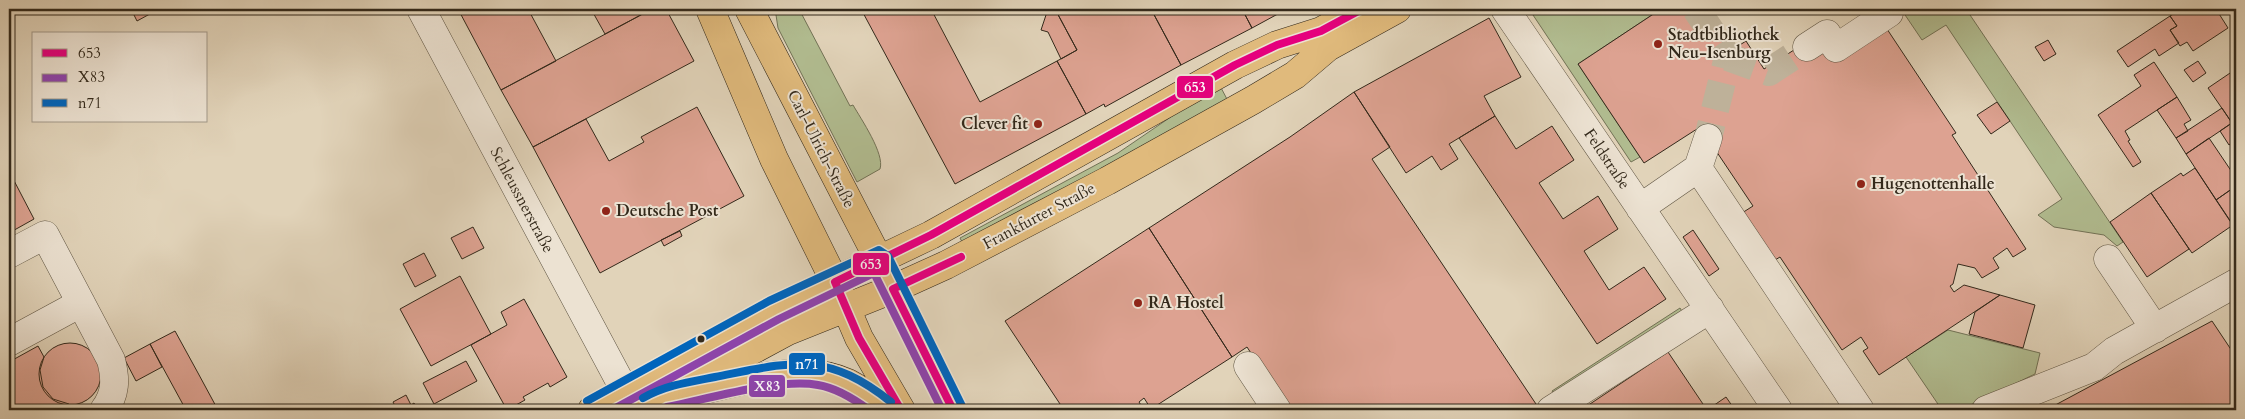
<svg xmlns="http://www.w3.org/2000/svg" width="2245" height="419" font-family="Cardo,serif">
<rect width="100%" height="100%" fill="#e1d3b9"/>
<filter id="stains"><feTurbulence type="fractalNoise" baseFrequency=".004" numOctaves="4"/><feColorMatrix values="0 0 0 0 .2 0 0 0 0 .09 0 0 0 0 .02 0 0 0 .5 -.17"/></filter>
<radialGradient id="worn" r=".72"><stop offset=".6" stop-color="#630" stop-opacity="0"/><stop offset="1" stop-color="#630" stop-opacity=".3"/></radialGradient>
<path fill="#b1bc90" stroke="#727256" d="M778,9H799L850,106L853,105C861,119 885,154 880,169L857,182L778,28L776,15Z
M1529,9H1661L1578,64L1640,157L1631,162Z
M1901,9H1966L2123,242L2117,246L2104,235L2054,227L2038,215L2062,199L1946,25L1922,40Z
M1219,84L1228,101L963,244L960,238L1118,153Z
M1680,308L1683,313L1558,400L1552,391Z
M1948,330L2040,353L2035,374L1960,410H1942L1906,357Z"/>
<path fill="#dda291" stroke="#33291b" d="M131,9H159L137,21Z
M458,9H528L556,61L501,90Z
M591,9H652L605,34Z
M652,9H666L694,61L533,147L501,90Z
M861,9H931L980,102L1057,61L1086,114L955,184Z
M1048,9H1055L1077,50L1061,59L1048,32L1041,30Z
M1055,9H1151L1181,65L1105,107L1104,104L1086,114L1057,61L1077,50Z
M1157,9H1242L1252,28L1181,65L1152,11Z
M1242,9H1287L1252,28Z
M1661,9H1701L1729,52L1746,41L1764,69L1805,43L1883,23L1956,133L1952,135L2026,249L2013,257L2007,248L1993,258L1999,268L1982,278L1975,268L1958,264L1953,284L1950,286L1954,292L1964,285L2000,295L1879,375L1863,351L1868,348L1861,337L1842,350L1780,257L1765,266L1742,213L1753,206L1700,127L1644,163L1578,64Z
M2182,9H2216L2228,28L2193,51L2187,42L2180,46L2170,30L2177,26L2170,16Z
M2170,16L2177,26L2170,30L2179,43L2159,56L2155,49L2128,67L2117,51Z
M1489,18L1521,77L1484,96L1495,116L1449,144L1458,159L1441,170L1432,156L1406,173L1354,92Z
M2048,40L2056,54L2044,61L2035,47Z
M2198,61L2206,73L2193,82L2184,70Z
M2154,62L2177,97L2125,131L2130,140L2128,141L2141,162L2133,167L2098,115L2141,86L2134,75Z
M2236,69V120L2232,123L2208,88Z
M1354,92L1390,147L1372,159L1540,410H1288L1247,347L1232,357L1149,228L1290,137Z
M2177,97L2191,120L2184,124L2188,131L2176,138L2157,110Z
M1997,102L2010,121L1991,134L1977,115Z
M697,107L744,196L600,273L533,147L586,119L609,161L644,142L641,137Z
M2222,108L2232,123L2186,154L2176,138Z
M1495,116L1516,149L1552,126L1574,160L1539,183L1563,219L1598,196L1618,229L1584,251L1609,290L1644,267L1666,299L1597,344L1459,138Z
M2236,120V140L2229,145L2220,131Z
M2209,138L2236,178V186L2216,200L2186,154Z
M2195,168L2233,225L2192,253L2151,193L2181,173L2183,176Z
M9,171L34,219L9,233Z
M2236,186V230L2216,200Z
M2151,193L2189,249L2147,277L2110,222Z
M473,227L484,248L462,259L451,238Z
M1149,228L1232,357L1151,409L1144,398L1139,402L1144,410H1064L1005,321Z
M1693,230L1719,269L1709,276L1683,237Z
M680,231L682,236L664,246L661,240Z
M424,253L436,276L415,287L403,264Z
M460,276L491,334L431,366L400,309Z
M2000,295L2035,305L2023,348L1969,334L1975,312Z
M524,299L567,377L550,387L548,383L523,397L525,400L507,410L471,345L507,325L501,312Z
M2212,321L2236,357V410H2046Z
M175,331L198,373L218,410H186L150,344Z
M39 374a31 31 0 1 1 62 0a31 31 0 1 1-62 0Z
M150,344L162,367L136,381L124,358Z
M38,346L44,357L40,370L43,387L53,399L69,404L73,410H9V362Z
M1668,352L1707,410L1726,397L1735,410H1581Z
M466,361L477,381L434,404L423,383Z
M406,395L411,405L414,403L418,410H397L393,402Z"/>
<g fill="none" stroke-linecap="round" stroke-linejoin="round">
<path stroke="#beb199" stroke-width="28" stroke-dasharray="28 14" stroke-linecap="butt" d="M1696,9L1728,57L1708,138
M1728,57L1769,72L1807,47"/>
<g stroke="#5e5442" stroke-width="29">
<path id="minor" d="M421,9L625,391
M1505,9L1778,410
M1807,47L1827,34L1836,48L1889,13
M1698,168L1860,410
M1640,208L1698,168L1708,138
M9,254L45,235L111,360C116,379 116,394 104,410
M2108,259L2155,329
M9,342L81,303
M1248,366L1277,410
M1551,410L1710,309
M1986,410L2094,367L2114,351L2236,283"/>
</g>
<g stroke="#33291b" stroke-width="29">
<path id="major" d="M710,9L774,159L835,282L859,338L901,410
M749,9L879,260L953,410
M689,393C739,383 799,361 848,383C862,390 873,400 885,410
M592,410L774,310L931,235L1235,65L1277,45L1321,31L1362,9
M641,410L788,331L893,289L946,265L1107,181L1253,100L1295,75L1328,47L1397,9"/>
</g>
<use href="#minor" stroke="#ece2d2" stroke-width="28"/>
<use href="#major" stroke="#e0ba7c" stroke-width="28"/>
<g stroke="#ece2d2" stroke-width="11">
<path id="bus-1" d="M901,410L859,338L835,282L931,235L1235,65L1277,45L1321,31L1362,9
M953,410L893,289L961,257"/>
</g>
<g stroke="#ece2d2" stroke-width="11">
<path id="bus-2" d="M612,410L779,319L874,273L942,410
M662,410L667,407C708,399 778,378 818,385C837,388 854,399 869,410"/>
</g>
<g stroke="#ece2d2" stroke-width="11">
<path id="bus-3" d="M643,398C666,385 689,382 715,377C792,362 825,350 891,402
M587,401L769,301L879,250L888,256L962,406"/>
</g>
<use href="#bus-1" stroke="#e5007d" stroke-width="8"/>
<use href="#bus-2" stroke="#8e44ad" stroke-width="8"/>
<use href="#bus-3" stroke="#0065bd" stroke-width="8"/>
</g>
<g fill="#8f2418" stroke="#ece2d2" stroke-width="2">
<circle cx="1658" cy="44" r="5"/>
<circle cx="1038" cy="124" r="5"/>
<circle cx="1861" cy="184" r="5"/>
<circle cx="606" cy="211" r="5"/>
<circle cx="1138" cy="303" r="5"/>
</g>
<circle fill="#33291b" stroke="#ece2d2" stroke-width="2" cx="701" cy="339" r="4.5"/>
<g text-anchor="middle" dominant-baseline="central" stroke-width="4" stroke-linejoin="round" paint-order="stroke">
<g font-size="16" font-weight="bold" fill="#33291b" stroke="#ece2d2" text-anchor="start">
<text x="1668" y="35">Stadtbibliothek<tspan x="1668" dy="18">Neu-Isenburg</tspan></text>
<text x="1028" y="124" text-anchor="end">Clever fit</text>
<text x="1871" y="184">Hugenottenhalle</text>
<text x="616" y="211">Deutsche Post</text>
<text x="1148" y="303">RA Hostel</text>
</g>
<g font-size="16" fill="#33291b" stroke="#ece2d2">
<text transform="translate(821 149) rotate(63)">Carl-Ulrich-Straße</text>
<text transform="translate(1607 159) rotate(56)">Feldstraße</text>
<text transform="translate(522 200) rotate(62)">Schleussnerstraße</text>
<text transform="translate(1039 216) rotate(-28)">Frankfurter Straße</text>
</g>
</g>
<g stroke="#ece2d2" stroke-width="2">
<rect x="1176" y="75" width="38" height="24" rx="5" fill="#e5007d"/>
<rect x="852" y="252" width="38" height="24" rx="5" fill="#e5007d"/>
<rect x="788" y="352" width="38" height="24" rx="5" fill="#0065bd"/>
<rect x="748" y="374" width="38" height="24" rx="5" fill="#8e44ad"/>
</g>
<g font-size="14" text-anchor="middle" font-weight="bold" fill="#fff">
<text x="1195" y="92">653</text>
<text x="871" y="269">653</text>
<text x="807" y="369">n71</text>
<text x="767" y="391">X83</text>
</g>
<rect width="2245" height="419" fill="none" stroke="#e1d3b9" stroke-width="30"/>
<rect x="10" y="10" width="2225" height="399" fill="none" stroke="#33291b" stroke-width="2.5"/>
<rect x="15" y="15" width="2215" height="389" fill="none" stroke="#33291b"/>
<rect x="32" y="32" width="175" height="90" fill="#ece2d2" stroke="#a29889"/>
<rect x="42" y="49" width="25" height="8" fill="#e5007d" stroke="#a29889"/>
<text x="78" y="58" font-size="15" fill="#33291b">653</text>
<rect x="42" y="74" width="25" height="8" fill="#8e44ad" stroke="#a29889"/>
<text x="78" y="82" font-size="15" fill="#33291b">X83</text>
<rect x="42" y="99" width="25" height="8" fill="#0065bd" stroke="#a29889"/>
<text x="78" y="108" font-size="15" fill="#33291b">n71</text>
<rect width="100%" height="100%" filter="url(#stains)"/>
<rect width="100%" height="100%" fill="url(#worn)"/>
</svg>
